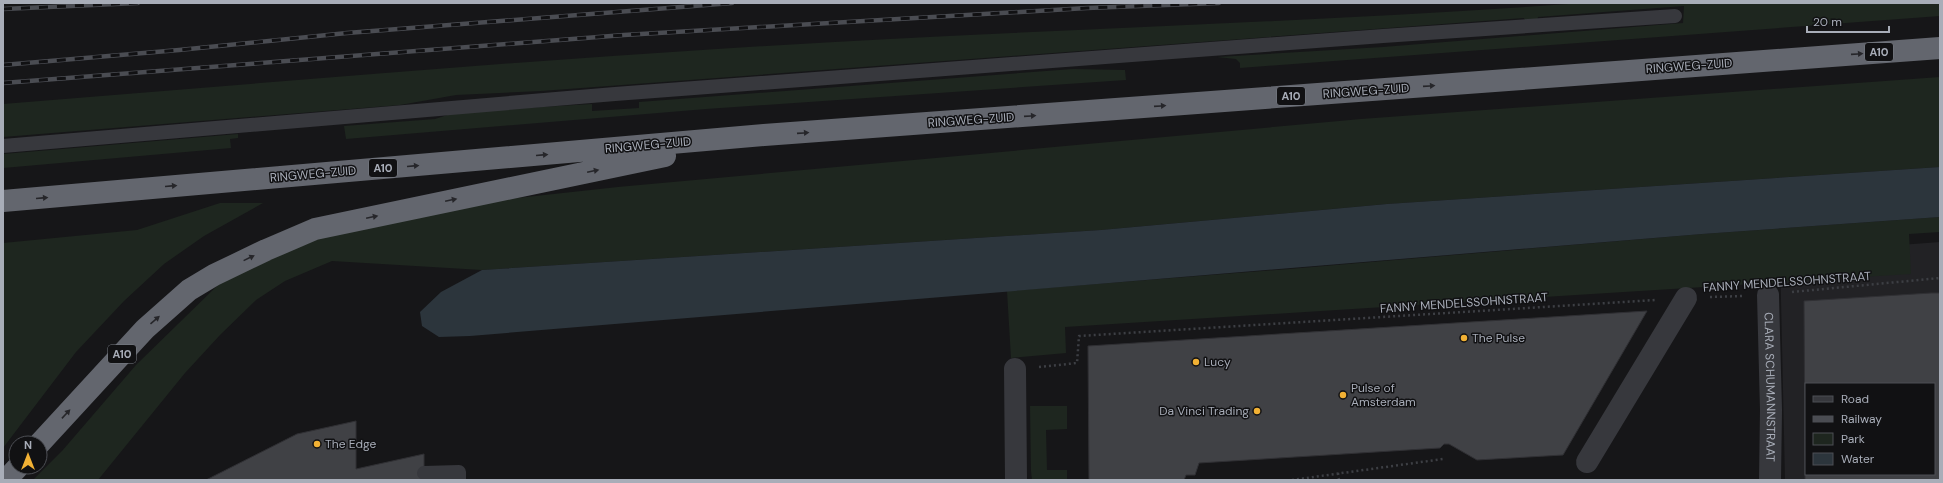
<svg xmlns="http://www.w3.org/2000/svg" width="1943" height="483" font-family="'DM Sans',sans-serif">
<rect width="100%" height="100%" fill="#161618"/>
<path fill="#222225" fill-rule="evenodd" d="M1940,242V480H1785L1780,254ZM1806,384H1934V474H1806Z"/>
<path fill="#1e261f" d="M1583,3H1940V16L1240,68V63L1236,59L1217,57L1383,47L1683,23L1684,6L1538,17L1537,21L1525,22L1524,18L541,91L456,95L400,105L3,137V104C241,85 479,64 717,49C1005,30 1295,24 1583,3Z
M1073,69L1125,70L1126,80L706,109L346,139L344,126L435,119L457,112L592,104V111L639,108V102Z
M1940,77V167L1387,204L1101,230L482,270L332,261L285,281L256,300L220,335L185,373L98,480H33L62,451L136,365L219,284L300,237L489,201L618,187L1361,119Z
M238,134V138L230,139L231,148L3,168V154Z
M220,203H263L204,236L164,264L124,301L76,352L3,448V243L137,230Z
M1940,217V232L1909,234L1911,274L1065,327L1066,353L1011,358L1007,291L1289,269L1702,234Z
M1030,406H1067V429L1046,430L1047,470H1067V480H1032L1031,471Z"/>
<path fill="#2c353c" d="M1940,167V217L1702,234L470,336L439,337L422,326L420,312L441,292L482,270L1101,230L1387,204Z"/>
<path fill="#404145" stroke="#303034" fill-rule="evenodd" d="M1931,293H1940V480H1805L1804,301ZM1806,384H1934V474H1806Z
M1647,311L1563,455L1477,460L1449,444H1444L1440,448L1199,463L1195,475H1186L1184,480H1089L1088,346Z
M356,421V469L424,454V480H206L297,434Z"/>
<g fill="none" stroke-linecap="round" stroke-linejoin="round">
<path stroke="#3d3f44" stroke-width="2.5" stroke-dasharray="2 3" stroke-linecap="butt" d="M1792,292L1940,278
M1710,297L1743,296
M1039,367L1077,363L1079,336L1655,300
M1338,473L1339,480
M1292,480L1443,459"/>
<path stroke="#37383d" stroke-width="14" d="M3,146L615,94L1383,36L1675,16
M424,473L459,472V480"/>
<g stroke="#37383d" stroke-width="22">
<path id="s1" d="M1768,295L1771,410L1770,480"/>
<path d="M1015,369L1016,480"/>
<path d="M1587,462L1686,298"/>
</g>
<path stroke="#63666e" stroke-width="22" d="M3,201L764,135L1940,48
M40,443L145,329L189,290L214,275L266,250L315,229L665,156
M6,480L18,467"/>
<g stroke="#4a4c52" stroke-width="4.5">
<path id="rail" d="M3,9L138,3
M3,65L179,50L347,33L732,3
M3,83L624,35L1087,8L1219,3"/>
</g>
<use href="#rail" stroke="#111113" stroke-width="3" stroke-dasharray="9" stroke-linecap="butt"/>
</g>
<defs><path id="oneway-solid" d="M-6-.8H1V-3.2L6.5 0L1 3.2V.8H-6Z"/></defs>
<g fill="#26262a">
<use href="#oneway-solid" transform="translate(1857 54) rotate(-4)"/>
<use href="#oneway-solid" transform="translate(1429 86) rotate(-4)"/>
<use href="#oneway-solid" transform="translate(1160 106) rotate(-4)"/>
<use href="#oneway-solid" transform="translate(1030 116) rotate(-4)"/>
<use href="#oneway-solid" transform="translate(803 133) rotate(-4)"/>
<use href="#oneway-solid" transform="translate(542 155) rotate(-5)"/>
<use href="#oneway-solid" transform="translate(413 166) rotate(-5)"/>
<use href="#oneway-solid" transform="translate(593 171) rotate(-12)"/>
<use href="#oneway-solid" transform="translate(171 186) rotate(-5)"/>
<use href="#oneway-solid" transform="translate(42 198) rotate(-5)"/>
<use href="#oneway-solid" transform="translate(451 200) rotate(-12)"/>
<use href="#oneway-solid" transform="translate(372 217) rotate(-12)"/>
<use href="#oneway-solid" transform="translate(249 258) rotate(-26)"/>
<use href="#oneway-solid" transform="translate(155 320) rotate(-41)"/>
<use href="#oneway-solid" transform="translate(66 414) rotate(-47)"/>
</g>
<g fill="#f2b134" stroke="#111113" stroke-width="1.5">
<circle cx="1464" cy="338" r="4"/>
<circle cx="1196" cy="362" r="4"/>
<circle cx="1343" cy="395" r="4"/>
<circle cx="1257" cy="411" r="4"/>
<circle cx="317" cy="444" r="4"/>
</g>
<g text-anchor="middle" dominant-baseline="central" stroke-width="3" stroke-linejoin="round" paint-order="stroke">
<g fill="#111113" stroke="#7b7e86" stroke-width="1">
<rect x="1865" y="43" width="28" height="18" rx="3"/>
<rect x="1277" y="87" width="28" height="18" rx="3"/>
<rect x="369" y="159" width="28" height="18" rx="3"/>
<rect x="108" y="345" width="28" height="18" rx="3"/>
</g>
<g font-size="11" font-weight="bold" fill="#a8adb8">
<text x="1879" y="52">A10</text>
<text x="1291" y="96">A10</text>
<text x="383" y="168">A10</text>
<text x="122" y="354">A10</text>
</g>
<g font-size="12" fill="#a8adb8" stroke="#111113">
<text transform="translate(1689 66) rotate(-4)">RINGWEG-ZUID</text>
<text transform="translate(1366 91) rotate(-4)">RINGWEG-ZUID</text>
<text transform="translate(971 120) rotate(-4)">RINGWEG-ZUID</text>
<text transform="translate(648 145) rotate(-5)">RINGWEG-ZUID</text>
<text transform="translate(313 174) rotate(-5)">RINGWEG-ZUID</text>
<text transform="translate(1787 282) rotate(-4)">FANNY MENDELSSOHNSTRAAT</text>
<text transform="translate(1464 303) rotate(-4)">FANNY MENDELSSOHNSTRAAT</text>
<text stroke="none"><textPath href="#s1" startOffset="92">CLARA SCHUMANNSTRAAT</textPath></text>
</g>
<g font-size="12" fill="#a8adb8" stroke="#111113" text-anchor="start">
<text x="1472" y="338">The Pulse</text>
<text x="1204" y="362">Lucy</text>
<text x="1351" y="388">Pulse of<tspan x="1351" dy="14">Amsterdam</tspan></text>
<text x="1249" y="411" text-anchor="end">Da Vinci Trading</text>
<text x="325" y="444">The Edge</text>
</g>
</g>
<rect width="1943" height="483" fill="none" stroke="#a8adb8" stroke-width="8"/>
<rect x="1805" y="383" width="130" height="92" fill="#111113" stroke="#4d4f55"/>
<rect x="1813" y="396" width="20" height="6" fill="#37383d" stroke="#4d4f55"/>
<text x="1841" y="403" font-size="12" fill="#a8adb8">Road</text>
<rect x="1813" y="416" width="20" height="6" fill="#4a4c52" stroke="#4d4f55"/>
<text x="1841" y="423" font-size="12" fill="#a8adb8">Railway</text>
<rect x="1813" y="433" width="20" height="12" fill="#1e261f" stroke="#4d4f55"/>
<text x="1841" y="443" font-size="12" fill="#a8adb8">Park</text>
<rect x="1813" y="453" width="20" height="12" fill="#2c353c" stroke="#4d4f55"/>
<text x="1841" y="463" font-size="12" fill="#a8adb8">Water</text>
<g transform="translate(28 455)"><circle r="19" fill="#111113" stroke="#4d4f55"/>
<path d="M0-3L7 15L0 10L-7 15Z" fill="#f2b134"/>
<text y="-6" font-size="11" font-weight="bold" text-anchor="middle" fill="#a8adb8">N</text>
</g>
<path d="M1807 26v6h82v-6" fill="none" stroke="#a8adb8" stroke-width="2"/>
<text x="1813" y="26" font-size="12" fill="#a8adb8" stroke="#111113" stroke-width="3" paint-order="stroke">20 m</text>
</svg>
